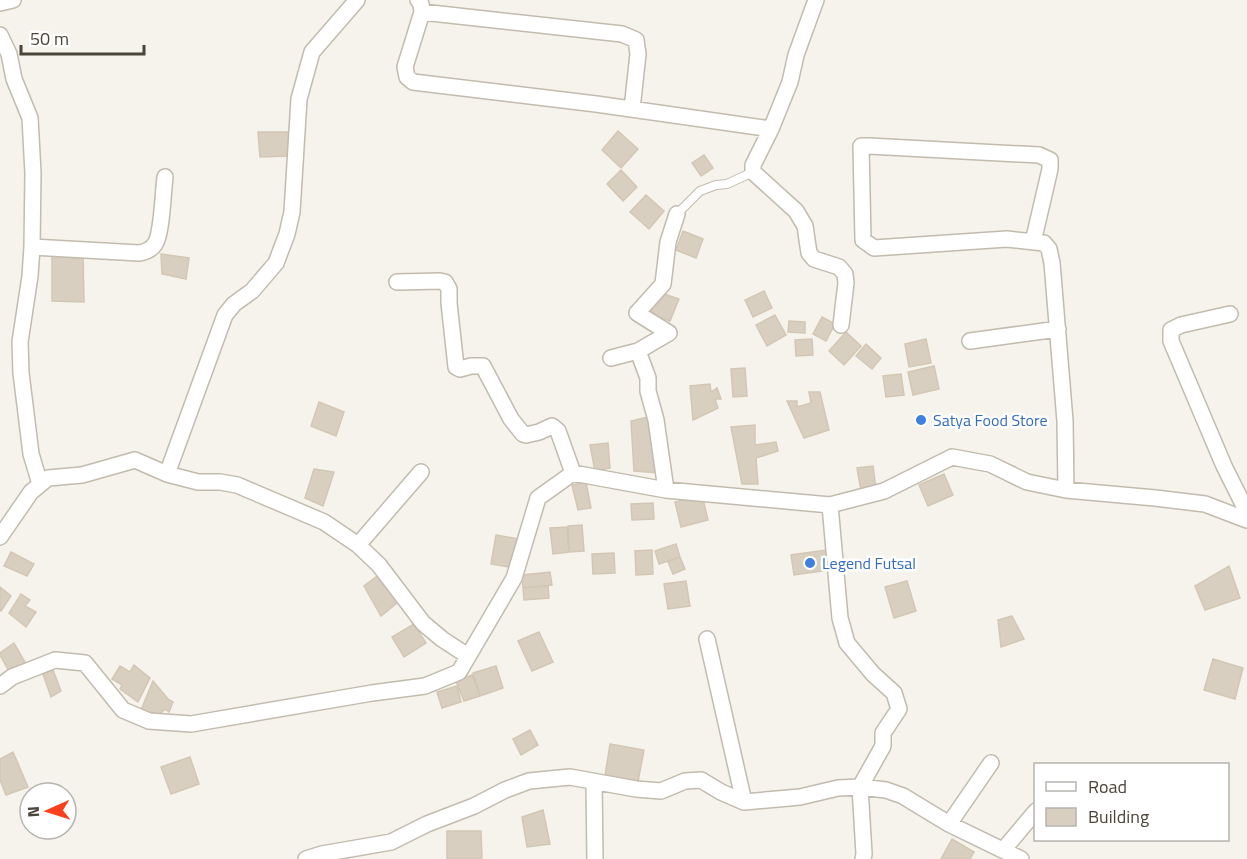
<svg xmlns="http://www.w3.org/2000/svg" width="1247" height="859" font-family="'Titillium Web',sans-serif">
<rect width="100%" height="100%" fill="#f6f3ec"/>
<path fill="#d8cfc1" stroke="#d3c7b4" stroke-width="1.5" d="M618,131L638,149L621,168L602,150Z
M258,132H290L289,156L260,157Z
M704,155L713,168L701,176L692,163Z
M621,170L637,187L623,201L607,184Z
M646,195L664,211L649,229L630,212Z
M683,231L703,239L696,258L676,250Z
M83,254L84,302L52,301V256Z
M161,254L189,258L186,279L162,274Z
M764,291L772,308L753,317L745,300Z
M658,292L679,299L670,321L650,314Z
M775,315L786,335L767,346L756,325Z
M822,317L835,324L826,341L813,334Z
M789,321L805,322V333L788,332Z
M846,332L861,346L844,365L829,351Z
M812,339L813,355L796,356L795,340Z
M926,339L931,363L909,367L905,344Z
M866,344L881,358L872,369L856,356Z
M934,366L939,389L913,395L908,372Z
M745,368L747,396L733,397L731,369Z
M901,374L904,395L886,397L883,376Z
M710,384L711,392L717,388L721,399H715L718,408L693,420L690,386Z
M809,392H820L829,430L804,438L787,401H797V407L811,403Z
M319,402L344,412L336,436L311,426Z
M652,416L658,473L634,471L631,421Z
M755,425V445L776,442L778,451L756,458L758,484H742L731,427Z
M608,443L610,468L595,471L590,445Z
M873,466L876,489L861,491L857,468Z
M314,469L334,472L323,506L305,498Z
M944,474L953,495L928,506L919,485Z
M586,482L591,508L578,510L572,485Z
M702,495L708,520L681,527L675,502Z
M653,503L654,519L632,520L631,504Z
M582,525L584,551L569,552L568,526Z
M567,527L569,552L553,554L550,528Z
M496,535L519,539L514,568L491,564Z
M676,544L680,557L659,564L655,551Z
M652,550L653,574L636,575L635,551Z
M826,550L829,570L794,575L791,555Z
M11,552L34,564L27,576L4,566Z
M614,553L615,573L593,574L592,554Z
M680,557L685,569L673,574L668,562Z
M1229,566L1240,598L1205,610L1195,586Z
M550,572L552,585L523,588L522,575Z
M380,574L402,599L381,616L364,586Z
M686,581L690,606L668,609L664,584Z
M907,581L916,611L894,618L885,587Z
M548,586L549,598L524,600L523,588Z
M0,587L11,596L1,611L0,610Z
M21,594L30,600L25,606L36,612L26,627L9,613Z
M1012,616L1024,639L1001,647L998,620Z
M414,624L426,643L404,657L392,637Z
M539,632L553,662L532,671L518,641Z
M14,643L26,664L10,673L0,655V653Z
M1213,659L1243,668L1235,699L1204,690Z
M134,665L150,678L138,702L120,689L122,685L112,679L120,666L130,672Z
M496,666L503,688L480,696L473,673Z
M53,670L61,691L51,697L43,674Z
M472,675L480,696L464,701L456,681Z
M153,681L168,699L173,702L169,712L165,709L159,715L141,710Z
M457,686L461,702L442,708L437,692Z
M530,730L538,745L521,755L513,739Z
M610,744L644,750L638,782L605,776Z
M13,752L28,787L6,795L0,780V759Z
M190,757L199,784L171,794L161,767Z
M543,810L550,844L527,847L522,817Z
M447,831H481L482,859H447Z
M952,839L974,852L970,859H941Z"/>
<g fill="none" stroke-linecap="round" stroke-linejoin="round">
<g stroke="#c2bbae" stroke-width="10">
<path id="lane" d="M677,214L700,191L716,185L727,184L753,172"/>
</g>
<g stroke="#c2bbae" stroke-width="18">
<path id="street" d="M418,0L421,4L422,12L405,67L407,77L413,82L596,104L771,129
M816,0L796,55L790,82L771,129L753,165V172L796,211L805,226L809,253L814,259L839,267L845,274L846,283L841,325
M0,3L13,0
M422,12L622,34L636,40L638,54L632,109
M0,35L9,54L14,79L30,118L33,173L32,247L30,276L20,342L21,373L31,454L40,484
M1033,242L1050,169V160L1039,155L869,146H861L863,240L874,248L1007,239L1044,243L1049,249L1052,263L1065,421L1066,490
M32,247L139,253C146,252 151,250 155,244C162,234 163,192 165,177
M397,282L440,281L445,282L449,289V303L456,367L460,369L471,366H483L511,419L523,434L526,435L539,432L552,426L558,431L573,473
M1230,314L1181,325L1171,330V341L1224,466L1247,512
M970,341L1058,329
M638,351L669,333L637,313L663,284L668,242L677,214
M611,358L638,351L648,378V391L656,420L666,490
M167,474L225,315L234,304L252,291L276,263L287,234L292,212L299,99L312,52L357,0
M830,505L840,618L847,643L873,674L894,693L899,709L883,733V746L860,787L864,854L863,859
M0,537L31,492L48,478L82,475L135,460L167,474L198,482H220L237,485L324,522L358,545L379,565L423,623L442,639L468,656
M358,545L421,472
M707,639L744,802
M0,686L12,677L55,660L85,663L123,710L149,721L191,724L372,693L425,686L459,672L514,578L538,498L573,473L666,490L830,505L884,491L952,457L990,464L1027,482L1066,490L1155,498L1205,504L1247,520
M594,782L595,859
M949,824L991,763
M1004,849L1036,811
M306,859L322,854L391,842L427,824L474,806L505,790L529,781L570,777L636,789L661,791L685,781L701,780L721,792L744,802L800,797L838,788L860,787L886,790L903,796L949,824L1021,859"/>
</g>
<use href="#lane" stroke="#fff" stroke-width="8"/>
<use href="#street" stroke="#fff" stroke-width="15"/>
</g>
<g fill="#3f7fe0" stroke="#fff" stroke-width="2">
<circle cx="921" cy="420" r="6"/>
<circle cx="810" cy="563" r="6"/>
</g>
<g text-anchor="middle" dominant-baseline="central" stroke-width="5" stroke-linejoin="round" paint-order="stroke">
<g font-size="16" fill="#366cbe" stroke="#fff" text-anchor="start">
<text x="933" y="420">Satya Food Store</text>
<text x="822" y="563">Legend Futsal</text>
</g>
</g>
<rect x="1034" y="763" width="195" height="78" fill="#ffffff" stroke="#b7b4b0" stroke-width="1.5"/>
<rect x="1046" y="782" width="30" height="9" fill="#ffffff" stroke="#b7b4b0" stroke-width="1.5"/>
<text x="1088" y="793" font-size="18" fill="#4b4439">Road</text>
<rect x="1046" y="808" width="30" height="18" fill="#d8cfc1" stroke="#b7b4b0" stroke-width="1.5"/>
<text x="1088" y="823" font-size="18" fill="#4b4439">Building</text>
<g transform="translate(48 811) rotate(267)"><circle r="28" fill="#ffffff" stroke="#b7b4b0" stroke-width="1.5"/>
<path d="M0-4.5L10 22L0 15L-10 22Z" fill="#fc3f1d"/>
<text y="-9" font-size="16" font-weight="bold" text-anchor="middle" fill="#4b4439">N</text>
</g>
<path d="M21 45v9h123v-9" fill="none" stroke="#4b4439" stroke-width="3"/>
<text x="30" y="45" font-size="18" fill="#4b4439" stroke="#ffffff" stroke-width="4.5" paint-order="stroke">50 m</text>
</svg>
